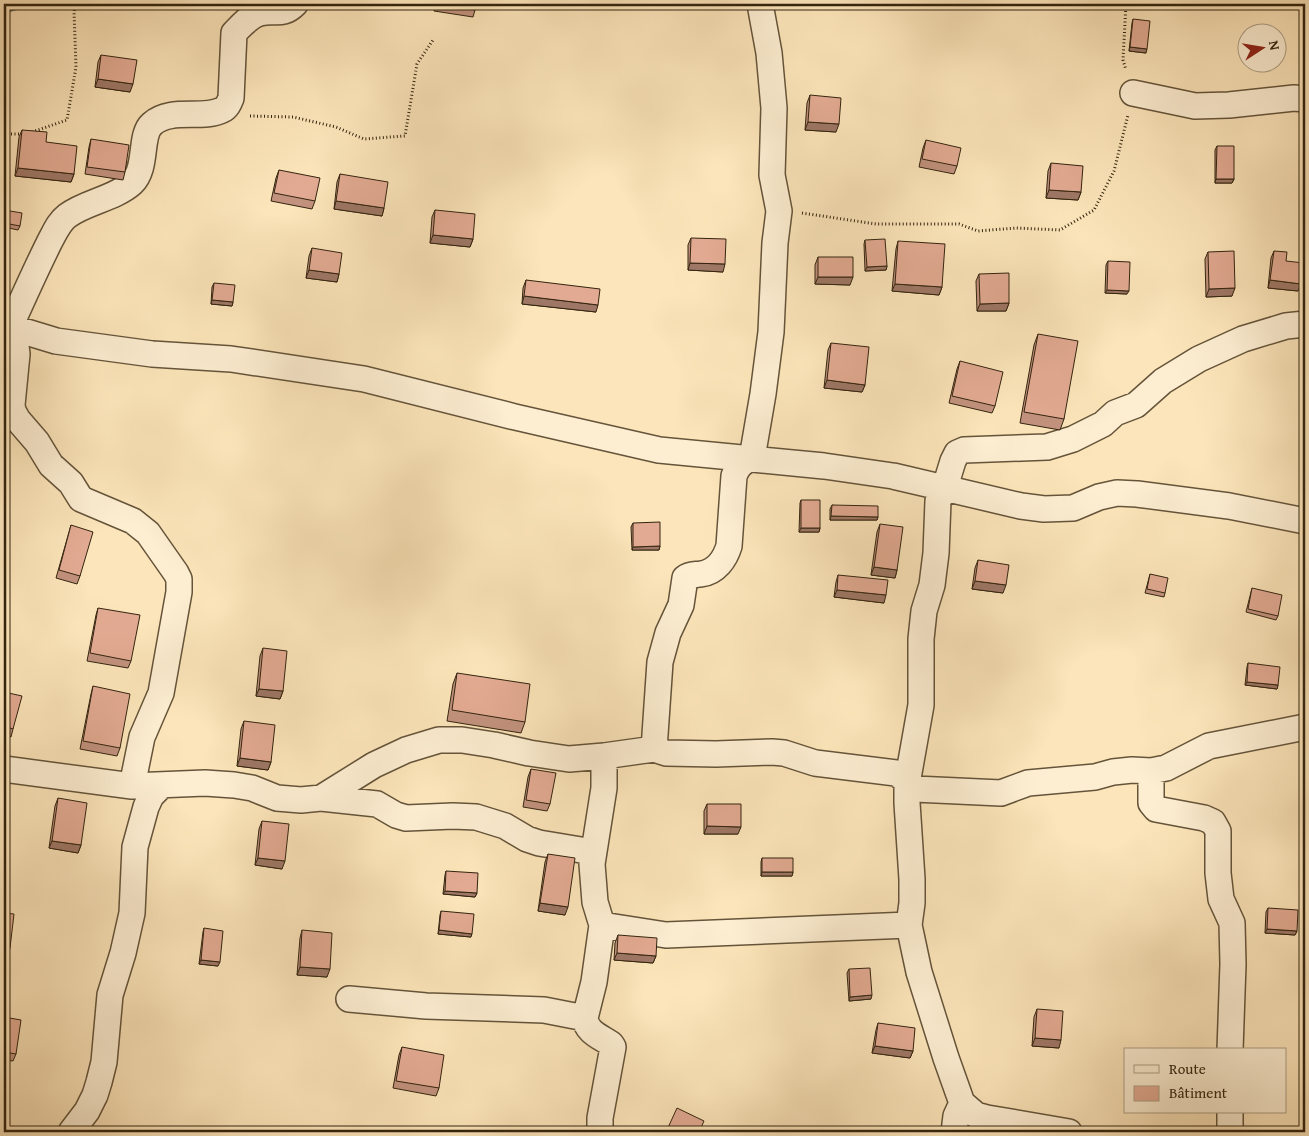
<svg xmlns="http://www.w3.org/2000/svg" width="1309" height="1136" font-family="'Gentium Book Plus',serif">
<rect width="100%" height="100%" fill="#fce5ba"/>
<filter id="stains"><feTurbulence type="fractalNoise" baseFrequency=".004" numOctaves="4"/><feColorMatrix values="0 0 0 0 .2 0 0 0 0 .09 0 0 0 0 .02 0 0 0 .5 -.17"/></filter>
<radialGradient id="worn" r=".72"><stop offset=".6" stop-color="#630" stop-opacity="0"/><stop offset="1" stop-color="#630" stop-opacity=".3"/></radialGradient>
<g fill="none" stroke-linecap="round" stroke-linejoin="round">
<path stroke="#74816f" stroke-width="8" d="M4,10L22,4"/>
<g stroke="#65543a" stroke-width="28">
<path id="minor" d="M1133,93L1195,106L1229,105L1294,98L1305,99
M4,322L10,327L56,341L152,354L231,359L364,379L515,417L659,450L824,466L893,476L1021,506L1044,509L1073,508L1099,497L1117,493L1137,494L1229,506L1305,521
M654,749L660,662L668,633L681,605L685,578C690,574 694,575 701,574C716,572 725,559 729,546L734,476C737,467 743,461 752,458L763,394L771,332L775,243L779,211L772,175L774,108L769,53L760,4
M4,769L132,786L205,783L234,785L252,788L277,798L301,800L321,798L374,765L406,750L439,740H462L494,745L529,753L569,759L604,756L654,749L666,753L716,754L772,752L784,753L815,763L896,773C903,777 908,784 915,789L1001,793L1028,783L1095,777L1113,772L1132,770L1151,771L1166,768L1209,746L1305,727
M1151,771V803L1156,809L1204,818L1213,822L1218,831V873L1221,899L1232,923L1233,964L1230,1050
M132,786L142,737L161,693L179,592V579L176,573L148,533L133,521L81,499L71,483L51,465L37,442L18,420L13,411L12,405L17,354L15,338L10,327C23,298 36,269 50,241C55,232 59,222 67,216C85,202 114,199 132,183C148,168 139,135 152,124C171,107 202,120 222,110C227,108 229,103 231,98L234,33C241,26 249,16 260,13C275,9 282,17 295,4
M321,798L377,804L396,815L406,818L453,816L476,817L505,826L527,839L539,843L593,852
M602,925L666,935L909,925
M349,999L426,1006L544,1010L585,1018
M962,1103L976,1115L987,1118L1069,1132
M71,1132L87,1111L95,1095L99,1082L104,1062L110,995L123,953L132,913L135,847L146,807L151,796L162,785
M600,1132V1118L613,1047L611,1044C601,1037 586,1032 585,1018L594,982L602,925L595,902L592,864L604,788V756
M954,1132L956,1116L962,1103L946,1058L919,972L909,925L912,903V879L907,803V784L921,705V639L924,611L932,585L936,553L938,501L945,487L953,461L957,453L964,450L1047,447L1073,439L1103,424L1115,413L1136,405L1163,381L1199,359L1243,339L1286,326L1305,324
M1230,1132V1112"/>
</g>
<path stroke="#33240f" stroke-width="3" stroke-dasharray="1 2.5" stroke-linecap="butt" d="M1126,4L1123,60L1126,70
M250,116L293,117L336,127L364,139L405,136L417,64L433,40
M32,132L67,120L76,67L74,11L76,4
M4,134H23
M802,213L876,224H959L978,231L1016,228L1060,230L1094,210L1114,171L1128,115"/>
<use href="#minor" stroke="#fdeed2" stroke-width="25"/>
</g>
<path fill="#c2927e" stroke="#33240f" d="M435,4H476L475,10L473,17L434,11Z
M1133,19L1146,53L1129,51L1132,23Z
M101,55L130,92L95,87L98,62Z
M810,95L836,132L805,130L807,103Z
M22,130L46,142L74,174L71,182L15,176L19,137Z
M91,139L125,172L123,180L85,174L89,147Z
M926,140L957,166L954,174L919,167L923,148Z
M1217,146L1234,179L1232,183H1215V150Z
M1051,163L1081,192L1078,200L1046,198L1048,171Z
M279,170L315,201L312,209L271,201L276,178Z
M340,174L384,208L382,216L334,209L337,182Z
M4,210L20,226L18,230L4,227Z
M435,210L473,239L470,247L430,243L432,217Z
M691,238L723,272L688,270V245Z
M865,240L887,266L886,270L865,271L864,244Z
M898,241L942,287L939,295L892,291L896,249Z
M312,248L339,274L337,282L306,278L309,256Z
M1274,251L1286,261L1298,291L1268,288L1271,258Z
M1208,252L1232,296L1206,297L1205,259Z
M818,257L850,285L815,284V265Z
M1108,261L1127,294L1105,293L1106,265Z
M979,274L1009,303L1006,311H977L976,281Z
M526,280L596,312L522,304L523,288Z
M214,283L233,302L232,306L211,304L212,287Z
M1038,334L1064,419L1060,430L1020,423L1034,345Z
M831,343L865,385L862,392L824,388L828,350Z
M960,361L995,406L992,413L949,403L957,369Z
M801,500L820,528L819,532H799L800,503Z
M832,505L878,517L877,520H830V509Z
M633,523L660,546L659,550H632L631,527Z
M880,524L897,570L895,578L871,575L877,532Z
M71,525L80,576L77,584L56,578Z
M978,560L1003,593L972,589L975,568Z
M1150,574L1165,593L1164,597L1145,593Z
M838,575L884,603L834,597L836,582Z
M1252,588L1278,616L1276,620L1246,612Z
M98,608L131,661L128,668L87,661L96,615Z
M263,648L283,691L280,699L256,696L260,656Z
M1248,663L1278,685L1277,689L1245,685L1247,667Z
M457,673L525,722L521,733L447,721L453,684Z
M93,686L120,748L117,756L80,749L91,694Z
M4,692L13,729L11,737L4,735Z
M244,721L271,762L268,770L237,766L241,729Z
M531,769L550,804L547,811L523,807L528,777Z
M58,798L81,845L78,853L49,848L55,806Z
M707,804L738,834H704V811Z
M262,821L282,869L255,865L259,829Z
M548,854L565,915L538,911L545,862Z
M762,858L793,872L792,876H761V862Z
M446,871L477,893L475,897L443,894L445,875Z
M1268,908L1297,931L1295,935L1265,933L1266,912Z
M441,911L471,937L438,934L440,915Z
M204,928L218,966L199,964L203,932Z
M302,930L327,977L297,975L300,938Z
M618,935L656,956L653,963L614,960L615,943Z
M849,969L871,999L849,1001L847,973Z
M1037,1009L1059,1048L1032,1046L1034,1017Z
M4,1017L16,1054L13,1061L4,1060Z
M878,1023L913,1051L910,1058L872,1053L876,1030Z
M402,1047L439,1088L436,1096L393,1088L399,1055Z"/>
<path fill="#9e7766" stroke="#33240f" d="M1170,4H1206L1205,7L1169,6Z
M1130,47L1147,49L1146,53L1129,51Z
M98,79L133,84L130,92L95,87Z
M808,122L839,124L836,132L805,130Z
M18,168L74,174L71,182L15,176Z
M1216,179H1234L1232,183H1215Z
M1049,190L1081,192L1078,200L1046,198Z
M336,201L384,208L382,216L334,209Z
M433,235L473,239L470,247L430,243Z
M690,263L725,264L723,272L688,270Z
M887,266L886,270L865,271L867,267Z
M309,270L339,274L337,282L306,278Z
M818,277H853L850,285L815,284Z
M1270,280L1301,284L1298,291L1268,288Z
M895,284L942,287L939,295L892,291Z
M1235,288L1232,296L1206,297L1209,289Z
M1107,290L1129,291L1127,294L1105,293Z
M524,296L598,305L596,312L522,304Z
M212,300L233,302L232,306L211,304Z
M1009,303L1006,311H977L980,304Z
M827,380L865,385L862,392L824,388Z
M831,516L878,517L877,520H830Z
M801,528H820L819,532H799Z
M660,546L659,550H632L633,547Z
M874,567L897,570L895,578L871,575Z
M975,581L1006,585L1003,593L972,589Z
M837,590L886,595L884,603L834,597Z
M1247,682L1278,685L1277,689L1245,685Z
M259,689L283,691L280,699L256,696Z
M240,758L271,762L268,770L237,766Z
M707,826L741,827L738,834H704Z
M52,841L81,845L78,853L49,848Z
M258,858L285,861L282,869L255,865Z
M762,872H793L792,876H761Z
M445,891L477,893L475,897L443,894Z
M540,903L568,907L565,915L538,911Z
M1267,929L1297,931L1295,935L1265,933Z
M439,930L472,934L471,937L438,934Z
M4,947L10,948L7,956L4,955Z
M617,953L656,956L653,963L614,960Z
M201,960L220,962L218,966L199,964Z
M300,967L330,969L327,977L297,975Z
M872,995L871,999L849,1001L850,997Z
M1035,1038L1061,1040L1059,1048L1032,1046Z
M875,1046L913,1051L910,1058L872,1053Z"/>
<path fill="#e2aa92" stroke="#33240f" d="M439,4H476L475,10Z
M1133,19L1150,21L1147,49L1130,47Z
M101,55L137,60L133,84L98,79Z
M810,95L841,98L839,124L808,122Z
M22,130L47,132L46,142L77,146L74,174L18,168Z
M91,139L129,145L125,172L87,167Z
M926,140L961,148L957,166L922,159Z
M1217,146H1234V179H1216Z
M1051,163L1083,166L1081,192L1049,190Z
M279,170L320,178L315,201L274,193Z
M340,174L388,182L384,208L336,201Z
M4,210L22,213L20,226L4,223Z
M435,210L475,214L473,239L433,235Z
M691,238L726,239L725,264L690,263Z
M885,239L887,266L867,267L865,240Z
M898,241L945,244L942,287L895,284Z
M312,248L342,253L339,274L309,270Z
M1234,251L1235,288L1209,289L1208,252Z
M1274,251L1287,252L1286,261L1304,263L1301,284L1270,280Z
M818,257H853V277H818Z
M1108,261L1130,262L1129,291L1107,290Z
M1009,273V303L980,304L979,274Z
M526,280L600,289L598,305L524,296Z
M214,283L235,285L233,302L212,300Z
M1038,334L1078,341L1064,419L1024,412Z
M831,343L869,347L865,385L827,380Z
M960,361L1003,372L995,406L952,396Z
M801,500H820V528H801Z
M832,505L878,506V517L831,516Z
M660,522V546L633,547V523Z
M880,524L903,527L897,570L874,567Z
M71,525L93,532L80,576L59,570Z
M978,560L1009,565L1006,585L975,581Z
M1150,574L1168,578L1165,593L1147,589Z
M838,575L888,580L886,595L837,590Z
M1252,588L1282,595L1278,616L1248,609Z
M98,608L140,615L131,661L90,653Z
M263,648L287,651L283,691L259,689Z
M1248,663L1280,667L1278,685L1247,682Z
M457,673L530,684L525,722L452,710Z
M93,686L130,694L120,748L83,741Z
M4,692L22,696L13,729L4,726Z
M244,721L275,725L271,762L240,758Z
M531,769L556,773L550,804L526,800Z
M4,776H6L4,798Z
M58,798L87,803L81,845L52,841Z
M707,804H741V827L707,826Z
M262,821L289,824L285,861L258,858Z
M548,854L575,858L568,907L540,903Z
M762,858H793V872H762Z
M446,871L478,873L477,893L445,891Z
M1268,908L1298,910L1297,931L1267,929Z
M441,911L474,914L472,934L439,930Z
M4,913L14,914L10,948L4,947Z
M204,928L223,931L220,962L201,960Z
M302,930L332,933L330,969L300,967Z
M618,935L657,938L656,956L617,953Z
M870,968L872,995L850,997L849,969Z
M1037,1009L1063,1011L1061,1040L1035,1038Z
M4,1017L21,1020L16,1054L4,1052Z
M878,1023L915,1028L913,1051L875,1046Z
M402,1047L444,1055L439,1088L396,1081Z
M677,1108L704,1121L699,1132H666Z"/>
<rect width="1309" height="1136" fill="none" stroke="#fce5ba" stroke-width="20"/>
<rect x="5" y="5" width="1299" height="1126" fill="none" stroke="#33240f" stroke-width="2.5"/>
<rect x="10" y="10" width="1289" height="1116" fill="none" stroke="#33240f"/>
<rect x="1124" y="1048" width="162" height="65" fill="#fdeed2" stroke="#ac9d84"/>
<rect x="1134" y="1065" width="25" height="8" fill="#fdeed2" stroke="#ac9d84"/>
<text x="1169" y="1074" font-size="15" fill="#33240f">Route</text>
<rect x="1134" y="1086" width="25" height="15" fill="#e2aa92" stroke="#ac9d84"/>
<text x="1169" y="1098" font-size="15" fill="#33240f">Bâtiment</text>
<g transform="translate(1262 48) rotate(78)"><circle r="24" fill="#fdeed2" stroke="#ac9d84"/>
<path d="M0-4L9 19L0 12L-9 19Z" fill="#8f2418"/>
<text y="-8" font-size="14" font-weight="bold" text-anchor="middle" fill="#33240f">N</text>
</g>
<rect width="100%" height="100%" filter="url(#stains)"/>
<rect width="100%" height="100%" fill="url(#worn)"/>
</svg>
